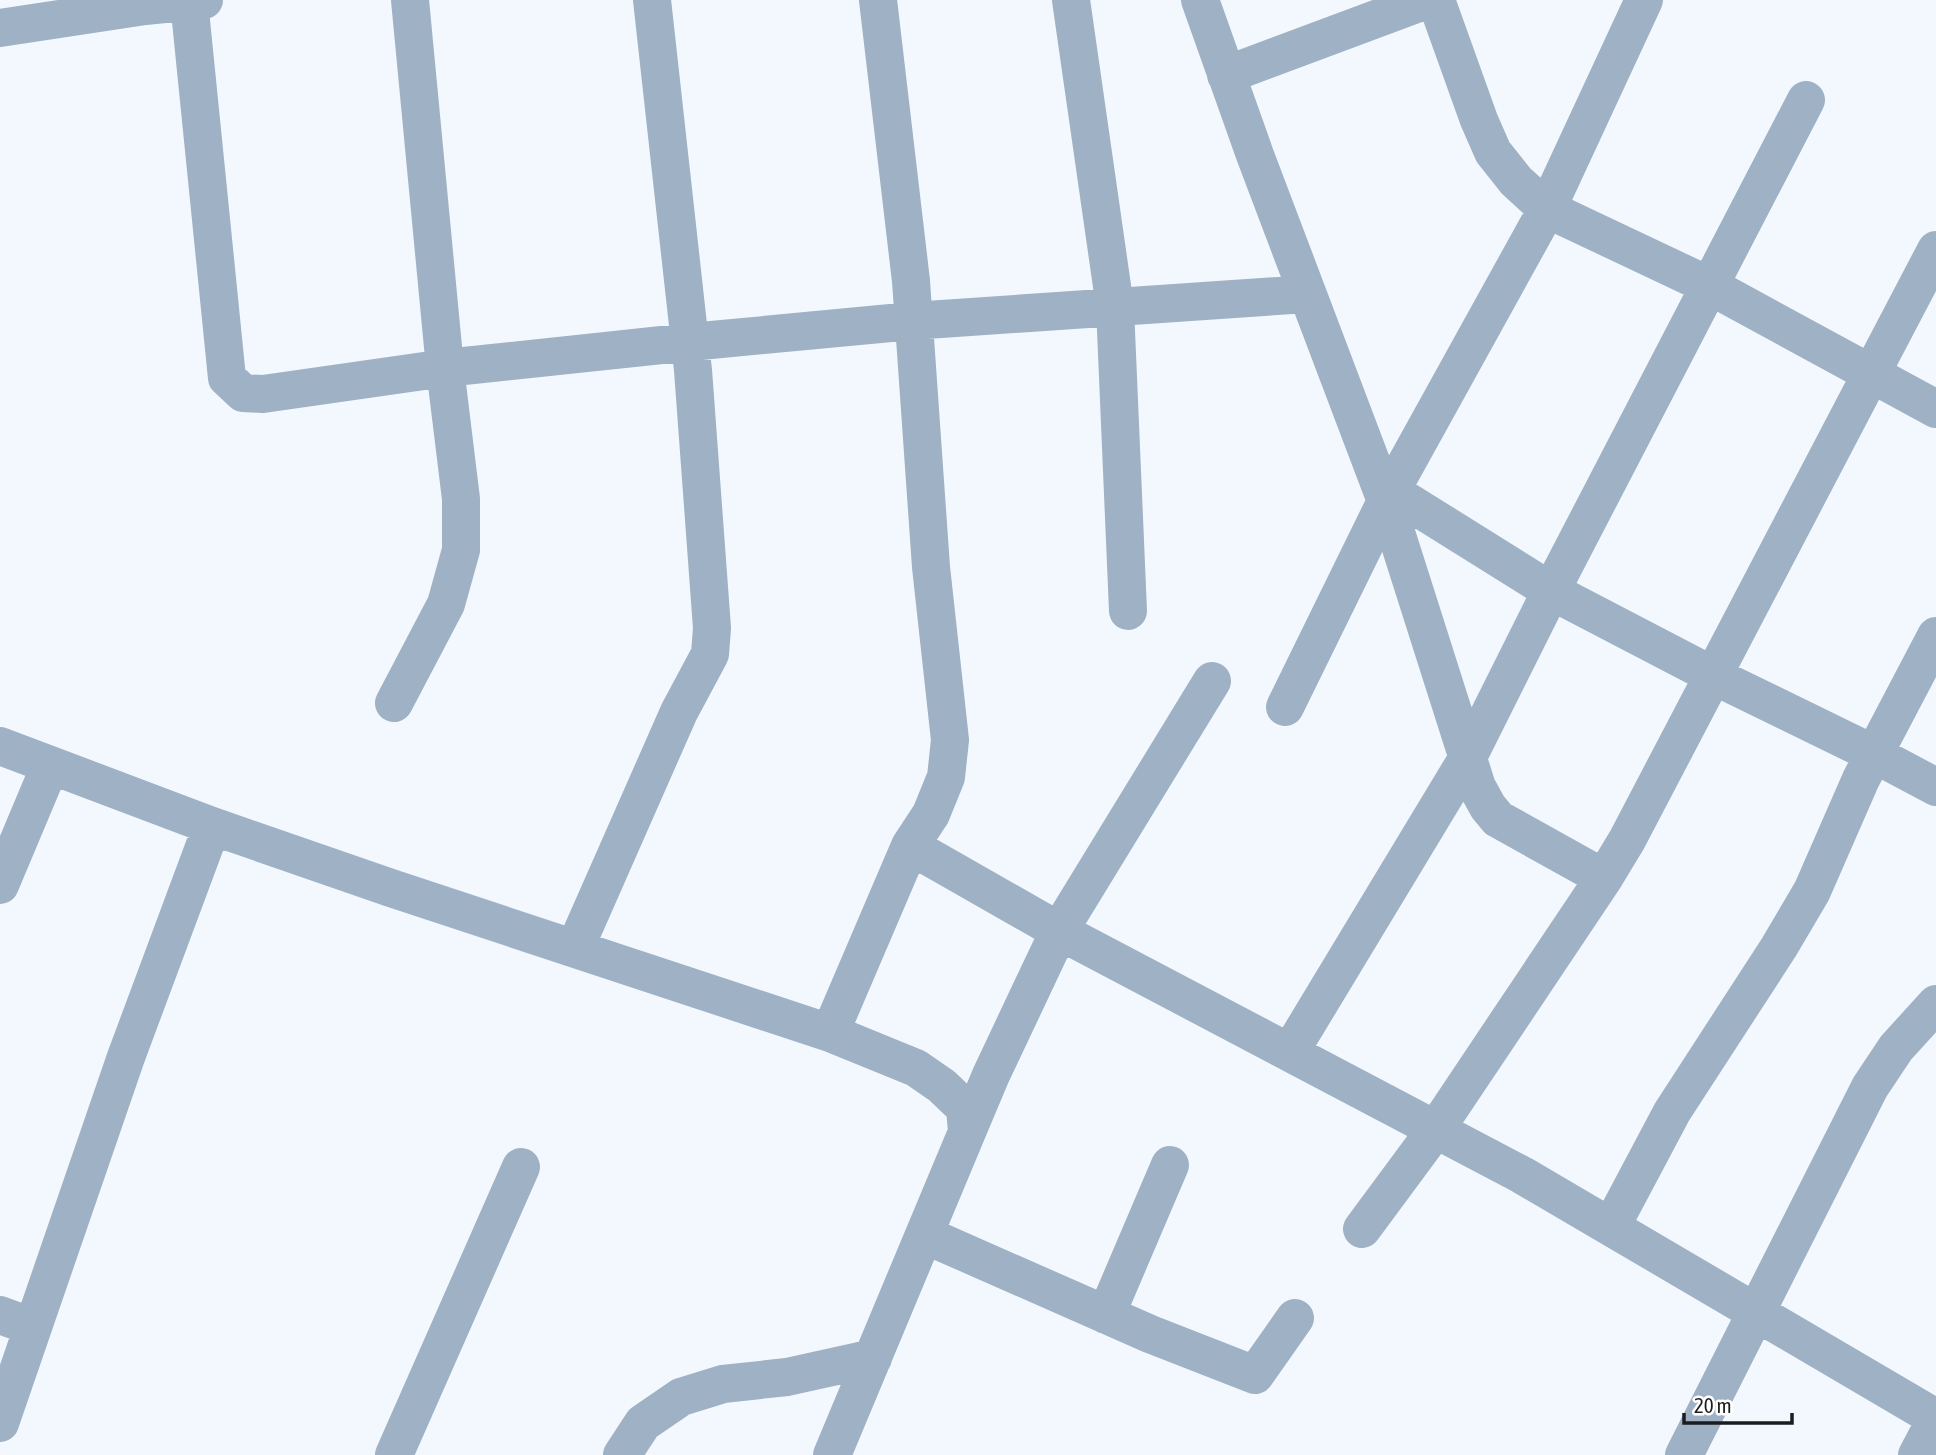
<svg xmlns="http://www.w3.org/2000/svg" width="1936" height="1455" font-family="'Asap Condensed',sans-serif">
<rect width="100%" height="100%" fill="#f2f8fe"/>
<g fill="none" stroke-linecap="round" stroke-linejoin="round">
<path stroke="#9fb1c4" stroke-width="38" d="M1071,0L1115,307L1128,611
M1200,0L1255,155L1386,501L1477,787L1488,807L1498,819L1604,878L1627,840L1936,250
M1436,0L1479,120L1493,152L1516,181L1547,209L1710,286L1936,409
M189,1L227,378L243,393L263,394L445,368L690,342L912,321L1307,294
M0,28L145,6L204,0
M1226,75L1427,0
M1391,491L1551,591L1714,676L1874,754L1936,787
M394,703L446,604L461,550V499L445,368L410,0
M1285,707L1391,491L1547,209L1644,0
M0,746L212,826L391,888L830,1033L916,1068L942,1086L965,1108L967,1132L832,1455
M910,846L1059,931L1522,1175L1936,1418
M0,885L50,766
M575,948L679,712L710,654L712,628L693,370L652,0
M830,1033L910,846L931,814L946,777L950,740L931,567L911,281L878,0
M1290,1052L1467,759L1551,591L1806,100
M967,1132L991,1075L1059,931L1212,681
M1611,1227L1672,1112L1779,947L1812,891L1861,779L1936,636
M1362,1229L1436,1129L1604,878
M925,1235L1150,1334L1255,1375L1295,1318
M0,1315L33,1327
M1106,1315L1170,1165
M0,1423L126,1057L212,826
M394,1455L521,1167
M622,1455L643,1423L681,1397L723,1384L787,1377L873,1358
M1684,1455L1870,1087L1896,1048L1936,1004
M1917,1455L1936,1419"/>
</g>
<path d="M1684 1413v10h108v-10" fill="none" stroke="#1b1d1f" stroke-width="3.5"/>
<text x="1694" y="1413" font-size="21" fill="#1b1d1f" stroke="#ffffff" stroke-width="5" paint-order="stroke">20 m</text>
</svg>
